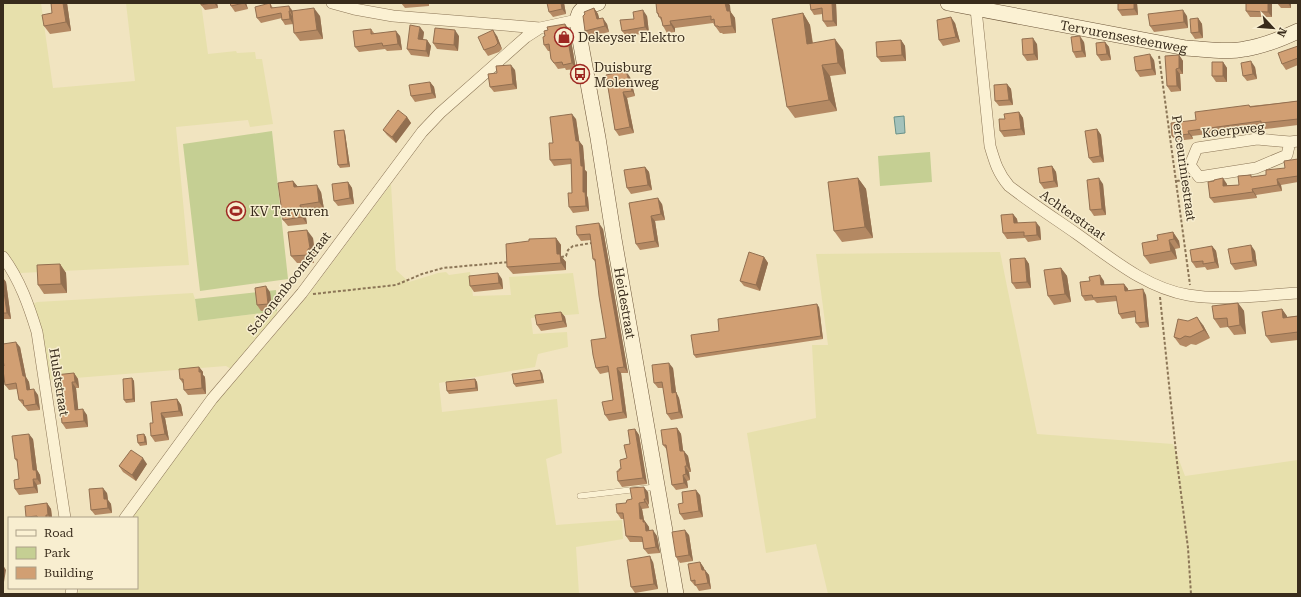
<svg xmlns="http://www.w3.org/2000/svg" width="1301" height="597" font-family="'Roboto Serif',serif">
<rect width="100%" height="100%" fill="#f1e4c0"/>
<path fill="#e7e0ac" d="M3,3H41L53,88L135,81L126,3H201L208,54L236,51L237,53L255,52L256,59H262L273,124L250,127L248,120L176,127L189,265L20,273L3,249Z
M391,184L396,270L409,282L438,273L446,272L449,275L470,272L473,296L511,295L509,277L573,273L579,314L531,318L533,334L567,332L568,347L538,354L535,367L439,383L442,412L557,399L562,453L546,459L556,525L622,520L623,539L576,547L579,594H77L81,588H137V518H132L217,402L306,298Z
M1000,252L1037,434L1173,444L1185,476L1298,460V594H828L816,544L766,553L747,433L816,418L812,345H828L816,254Z
M193,293L195,299L198,321L277,311V314L233,370L226,366L50,380L39,323L33,304L37,302Z"/>
<path fill="#c5cf93" d="M272,131L288,279L200,291L183,144Z
M930,152L932,182L880,186L878,156Z
M276,290L277,311L198,321L195,299Z"/>
<path fill="#a3c2bb" stroke="#699189" d="M904,116L905,133L896,134L894,117Z"/>
<g fill="none" stroke-linecap="round" stroke-linejoin="round">
<g stroke="#8b7556" stroke-width="6">
<path id="lane" d="M580,496L656,487"/>
</g>
<g stroke="#8b7556" stroke-width="12">
<path id="street" d="M332,3L354,9L393,16L540,28L577,20
M976,9L990,146C995,163 998,173 1009,186C1031,203 1054,218 1077,234C1111,258 1146,288 1188,295C1224,301 1262,295 1298,293
M1290,142L1287,155L1256,168L1199,177L1190,165L1197,148L1257,139L1290,142L1298,141
M3,257C20,280 29,306 37,332L65,518
M125,518L212,399L302,293L422,132L440,113L526,37L540,28
M71,594L72,588"/>
</g>
<g stroke="#6d563a" stroke-width="16">
<g id="secondary">
<path id="s1" d="M598,3C576,9 576,14 579,34L598,138L614,239L676,594"/>
<path id="s2" d="M948,3L1186,48C1205,49 1226,53 1245,49C1264,46 1281,39 1298,31"/>
</g>
</g>
<path stroke="#8b7556" stroke-width="2" stroke-dasharray="3 2" stroke-linecap="butt" d="M1159,56L1190,285
M1177,181L1188,179
M561,257L566,256L568,250L573,246L592,243
M313,294L396,285L422,274L443,268L509,262
M1160,297L1177,462L1188,548L1191,594"/>
<use href="#lane" stroke="#fbf1d3" stroke-width="5.5"/>
<use href="#street" stroke="#fbf1d3" stroke-width="11"/>
<use href="#secondary" stroke="#fbf1d3" stroke-width="15"/>
</g>
<path fill="#b48963" d="M51,3H67L71,31L50,34L44,26L52,13Z
M201,3H217L218,8L205,10L201,5Z
M230,3H246L248,9L235,12L231,6Z
M270,3L273,8L320,16L323,39L300,41L294,33L292,16L293,24L285,25L282,20V18L261,23L257,18Z
M401,3H429V6L405,8Z
M442,3H451L442,4Z
M564,3L566,14L553,17L549,12Z
M810,3H836L837,26L827,27L823,21V14L814,15L811,10Z
M1118,3H1137L1138,15L1122,16L1118,10Z
M1272,3V17H1250L1246,11Z
M1277,3H1291V8H1281Z
M730,5V11L735,18L736,33L723,34L722,33H720L713,23L675,28V32L667,33L663,26L662,22L657,13Z
M594,8L598,14L599,19L607,24L609,32L589,37L585,31V14Z
M803,13L810,25L813,43L843,50L846,74L830,76L837,111L795,118L787,107Z
M647,16L649,33L626,36L622,31L634,19Z
M1187,16L1188,28L1154,32L1150,26Z
M1198,18L1202,24L1203,38L1195,39L1191,33Z
M955,23L960,42L943,46L939,40Z
M371,29L374,33L400,36L402,50L387,51L385,49L359,52L355,47Z
M569,29L576,69L566,70L565,68L558,69L551,59L550,51H548L544,45Z
M424,32L423,40H427L431,46L429,57L411,55L407,49Z
M459,36L458,51L437,49L433,43Z
M497,36L502,49L499,52L488,56L484,50Z
M901,40L905,46L906,61L881,62L877,57Z
M1084,42L1086,57L1076,58L1073,52Z
M1105,42L1109,47L1111,60L1101,61L1097,55Z
M1037,44L1038,60L1027,61L1023,55Z
M1298,46V65L1286,70L1282,64Z
M1179,55L1183,61V74H1180L1181,91L1171,92L1167,86Z
M1154,60L1156,75L1140,77L1136,71Z
M1223,62L1227,68V82H1216L1212,76Z
M1255,67L1257,79L1247,81L1243,76Z
M515,70L517,89L494,92L490,87Z
M606,75L630,77L635,96L627,98L634,133L619,136L615,130Z
M430,82L434,87L436,98L415,102L411,96Z
M1007,84L1011,89L1013,105L999,106L995,101Z
M1298,101V125L1265,129L1264,127L1192,136L1193,139L1176,141L1172,136L1196,120L1250,106Z
M1019,112L1023,118L1025,135L1004,137L1000,131L1005,119Z
M407,117L411,123L396,143L387,135L383,130Z
M576,119L579,141L583,146L585,170L587,172V196L588,198L589,211L573,213L569,207L572,193L571,164L554,166L550,160L553,143Z
M1097,129L1101,135L1104,162L1093,163L1089,158Z
M345,133L350,167L340,168L338,165Z
M1298,159V182L1281,185L1282,191L1256,195L1257,198L1214,203L1210,198L1214,181L1227,184V185H1239L1252,177L1266,175L1285,168Z
M1052,166L1056,172L1058,187L1044,189L1040,183Z
M645,167L649,172L652,190L631,194L627,188Z
M858,178L866,189L873,238L842,242L834,231Z
M293,181L298,187L321,192L324,209L305,211L307,224L288,226L283,220Z
M348,182L352,188L354,204L338,206L334,201Z
M1103,184L1106,215L1094,216L1090,210Z
M629,203L662,204L665,220L655,221L659,247L640,250L636,244Z
M1013,214L1017,219L1018,223L1040,227L1041,240L1028,242L1025,238L1007,239L1003,233Z
M603,229L628,373H621L627,418L609,421L605,415L613,400L609,372L600,374L596,368L606,338L596,263L593,259L591,240L581,241L577,235Z
M1173,232L1179,241L1180,248L1175,249L1177,259L1150,264L1144,256L1158,240Z
M313,238L315,256H313L314,263H297L291,256Z
M556,238L561,245V256L566,262V270L513,274L507,267L529,241Z
M1212,246L1216,251L1219,268L1207,270L1205,267L1196,268L1192,262Z
M1255,251L1257,266L1235,270L1231,264Z
M764,257L768,263L760,291L744,286L740,281Z
M1025,258L1029,264L1031,288L1016,289L1012,283Z
M60,264L66,273L67,293L44,294L38,285Z
M1061,268L1067,276L1071,302L1054,305L1048,296Z
M3,278L6,282L11,319H3Z
M502,279L503,289L474,292L470,286Z
M1090,281H1104V285L1124,284L1128,289V291L1146,295L1149,327L1140,328L1136,323V317L1122,319L1119,314L1117,301L1097,303L1094,300L1085,301L1082,296Z
M270,292L272,310L261,311L257,305Z
M1238,303L1244,311L1246,334L1234,335L1228,327L1220,328L1214,319Z
M819,307L823,339L696,358L694,355L719,331Z
M1282,309L1287,317L1298,316V340L1271,343L1266,336Z
M561,312L565,317L567,327L541,331L537,325Z
M1203,325L1210,338L1196,345L1191,344L1186,347L1180,345L1174,337Z
M20,347L26,377L29,382L30,390L38,395L40,410L28,411L19,400L17,389L9,390L5,385L4,366Z
M199,367L203,372V375L205,377L206,394L188,395L184,390V385L180,379Z
M673,368L676,392L679,398L683,418L671,420L667,414L663,388H658L654,383Z
M74,373L78,379L79,388H76L78,410L87,415L88,427L66,429L62,423L60,404L59,402Z
M542,373L544,383L516,387L514,384Z
M132,378L134,381L135,402L126,403L124,400Z
M475,379L477,382L478,391L449,394L447,391Z
M177,399L181,405L183,416L165,418L169,440L155,442L151,436L153,423L151,402Z
M677,428L681,434L683,451L688,456L691,472H689L690,480L687,481L688,488L676,490L672,485L667,450L663,445Z
M635,429L639,435L647,484L622,487L618,481L619,471L627,458L630,444Z
M144,434L146,437L147,445L140,446L138,443Z
M33,439L37,470L40,475L41,484L37,485L38,493L19,495L15,489L19,479L18,463L15,459Z
M147,464L136,481L123,472L119,466Z
M648,492L649,504L648,505L649,508L642,509L644,520L649,527V530L657,536L660,553L648,554L644,549L643,542H630L626,536L624,519H621L617,513L626,503L632,499Z
M107,493L108,500L111,504L112,513L95,515L91,510Z
M700,495L703,517L684,520L680,514L683,503Z
M47,503L51,509L52,518H26V517Z
M689,535L693,561L680,563L676,557Z
M653,562L658,589L635,593L631,587Z
M700,562L704,568V570L709,575L711,589L699,591L696,586H695L691,581Z"/>
<path fill="#926f50" d="M63,3H67L71,31L66,22Z
M214,3H217L218,8Z
M244,3H246L248,9Z
M561,3H564L566,14L562,9Z
M725,3H728L730,5L731,16L730,11L735,18L736,33L732,26L727,11Z
M832,3H836L837,26L833,21Z
M1134,3H1137L1138,15L1134,9Z
M1268,3H1272V17L1268,12Z
M1288,3H1291V8Z
M289,6L292,10L293,16L290,11Z
M314,8L320,16L323,39L317,30Z
M594,8L598,14L601,25L597,19Z
M643,10L647,16L649,33L645,27Z
M1183,10L1187,16L1188,28L1184,22Z
M289,11L292,16L293,24L290,19Z
M803,13L810,25L814,55L807,44Z
M951,17L955,23L960,42L956,37Z
M603,18L607,24L609,32L605,26Z
M1198,18L1202,24L1203,38L1199,32Z
M670,21L675,28V32L671,25Z
M565,24L569,29L576,69L572,63Z
M420,27L424,32L422,45L418,39Z
M455,30L459,36L458,51L454,45Z
M493,30L497,36L502,49L498,43Z
M396,31L400,36L402,50L398,44Z
M1080,36L1084,42L1086,57L1082,51Z
M1033,38L1037,44L1038,60L1034,54Z
M835,39L843,50L846,74L838,63Z
M427,40L431,46L429,57L426,51Z
M901,40L905,46L906,61L902,55Z
M1105,42L1109,47L1111,60L1107,54Z
M1150,54L1154,60L1156,75L1152,69Z
M1179,55L1183,61V74L1179,68Z
M1251,61L1255,67L1257,79L1253,74Z
M1223,62L1227,68V82L1223,76Z
M511,65L515,70L517,89L513,84Z
M822,65L830,76L837,111L829,100Z
M1176,69L1180,74L1181,91L1177,86Z
M626,71L630,77L635,96L632,91Z
M430,82L434,87L436,98L432,93Z
M1007,84L1011,89L1013,105L1009,100Z
M623,92L627,98L634,133L630,127Z
M1019,112L1023,118L1025,135L1021,129Z
M572,114L576,119L580,146L579,141L583,146L585,170L587,172V196L588,198L589,211L586,206L583,192L581,166L576,141Z
M407,117L411,123L396,143L392,137Z
M1097,129L1101,135L1104,162L1100,156Z
M344,130L345,133L350,167L348,164Z
M1188,131L1192,136L1193,139L1189,134Z
M1052,166L1056,172L1058,187L1054,181Z
M645,167L649,172L652,190L648,185Z
M858,178L866,189L873,238L865,227Z
M1099,178L1103,184L1106,215L1102,209Z
M1223,178L1227,184V191L1223,186Z
M1277,179L1281,185L1282,191L1278,185Z
M293,181L298,187H294Z
M348,182L352,188L354,204L350,198Z
M317,185L321,192L324,209L319,202Z
M1252,189L1256,195L1257,198L1253,192Z
M658,198L662,204L665,220L661,214Z
M300,205L305,211L307,224L302,217Z
M1013,214L1017,219L1018,229L1014,223Z
M651,216L655,221L659,247L655,241Z
M1036,222L1040,227L1041,240L1037,235Z
M599,223L603,229L628,373L624,367Z
M307,230L313,238L315,256L310,248Z
M1173,232L1179,241L1180,248L1174,239Z
M556,238L561,245V256L566,262V270L561,263L557,254Z
M1169,240L1175,249L1177,259L1171,251Z
M1251,245L1255,251L1257,266L1253,261Z
M1212,246L1216,251L1219,268L1215,262Z
M308,249L313,256L314,263L308,255Z
M764,257L768,263L760,291L756,285Z
M1025,258L1029,264L1031,288L1027,282Z
M60,264L66,273L67,293L61,284Z
M1061,268L1067,276L1071,302L1065,294Z
M498,273L502,279L503,289L499,283Z
M1100,275L1104,281L1105,291L1101,285Z
M3,278L6,282L11,319L7,313L3,285Z
M1124,284L1128,289L1129,296L1125,291Z
M266,286L270,292L272,310L268,304Z
M1143,289L1146,295L1149,327L1146,322Z
M1238,303L1244,311L1246,334L1240,325Z
M817,304L819,307L823,339L821,336Z
M1282,309L1287,316L1288,325L1283,318Z
M561,312L565,317L567,327L563,321Z
M1197,317L1203,325L1210,338L1204,330Z
M16,342L20,347L26,377L29,382L31,396L27,390L23,376Z
M669,363L673,368L676,392L679,398L683,418L679,412L672,393Z
M199,367L203,372V375L205,377L206,394L202,388Z
M617,368L621,373L627,418L623,412Z
M540,370L542,373L544,383L542,380Z
M74,373L78,379L79,388L75,382Z
M132,378L134,381L135,402L133,399Z
M475,379L477,382L478,391L476,388Z
M72,382L76,388L79,416L75,410Z
M34,389L38,395L40,410L36,404Z
M177,399L181,405L183,416L179,411Z
M83,409L87,415L88,427L84,421Z
M161,413L165,418L169,440L165,434Z
M677,428L681,434L684,457L680,451Z
M635,429L639,435L647,484L643,478Z
M29,434L33,439L37,470L40,475L41,484L37,479L33,470Z
M144,434L146,437L147,445L145,442Z
M684,451L688,456L691,472L687,466Z
M143,458L147,464L136,481L132,475Z
M685,466L689,472L690,480L686,474Z
M683,475L687,481L688,488L684,483Z
M33,479L37,485L38,493L34,487Z
M644,487L648,492L649,504L646,499Z
M103,488L107,493L108,500L111,504L112,513L108,508L104,499Z
M696,490L700,495L703,517L699,511Z
M644,499L648,505L649,508L645,502Z
M47,503L51,509L52,518H50L48,515Z
M639,503L642,509L644,520L649,527L650,536L646,531L640,519Z
M653,530L657,536L660,553L656,547Z
M685,530L689,535L693,561L689,555Z
M650,556L653,562L658,589L654,584Z
M700,562L704,568L706,576L702,570Z
M3,565L6,570L3,588Z
M705,570L709,575L711,589L708,583Z"/>
<path fill="#d19f73" stroke="#926f50" d="M51,3H63L66,22L44,26L42,15L52,13Z
M201,3H211L201,5Z
M230,3H244L231,6Z
M270,3L271,8L289,6L290,11H289L290,19L282,20L281,13L257,18L255,7Z
M547,3H561L562,9L549,12Z
M656,3H725L727,11H730L732,26L719,27L718,26H715L714,19L711,20V16L670,21L671,25L663,26L661,17H659L658,13H657Z
M810,3H832L833,21H823L822,8L811,10Z
M1118,3H1134V9L1118,10Z
M1246,3H1268V12L1246,11Z
M314,8L317,30L294,33L292,11Z
M594,8L597,19L603,18L605,26L585,31L583,16L585,14L584,12Z
M643,10L645,27L622,31L620,20L634,19L633,12Z
M1183,10L1184,22L1150,26L1148,14Z
M803,13L807,44L835,39L838,63L822,65L829,100L787,107L772,19Z
M951,17L956,37L939,40L937,20Z
M1198,18L1199,32L1191,33L1190,19Z
M565,24L572,63L563,65L562,62L554,63L551,59L549,44L544,45L543,37L545,36L544,31L548,30L547,27Z
M410,25L420,27L418,39L427,40L426,51L407,49Z
M435,28L455,30L454,45L433,43Z
M371,29V34L396,31L398,44L383,46L382,43L355,47L353,31Z
M493,30L498,43L495,46L484,50L478,37Z
M1080,36L1082,51L1073,52L1071,37Z
M1033,38L1034,54L1023,55L1022,39Z
M901,40L902,55L877,57L876,42Z
M1105,42L1107,54L1097,55L1096,43Z
M1298,46V58L1282,64L1278,53Z
M1150,54L1152,69L1136,71L1134,57Z
M1179,55V68L1176,69L1177,86H1167L1165,56Z
M1251,61L1253,74L1243,76L1241,63Z
M1212,62H1223V76H1212Z
M511,65L513,84L490,87L488,74L497,73L496,66Z
M626,71L632,91L623,92L630,127L615,130L606,75Z
M430,82L432,93L411,96L409,85Z
M1007,84L1009,100L995,101L994,85Z
M1298,101V119L1261,123V121L1188,131L1189,134L1172,136L1171,123L1196,120L1195,112L1249,105L1250,107Z
M398,110L407,117L392,137L383,130Z
M1019,112L1021,129L1000,131L999,119H1005L1004,114Z
M572,114L576,141H579L581,166H583V192H585L586,206L569,207L568,193H572L571,159L550,160L549,143H553L550,117Z
M1097,129L1100,156L1089,158L1085,131Z
M344,130L348,164L338,165L334,131Z
M1298,159V176L1277,179L1278,185L1252,189L1253,192L1210,198L1208,182L1214,181V180L1223,178V186L1239,185L1238,176L1251,175V177L1266,175V170L1285,168L1284,161Z
M1052,166L1054,181L1040,183L1038,168Z
M645,167L648,185L627,188L624,170Z
M858,178L865,227L834,231L828,182Z
M1099,178L1102,209L1090,210L1087,180Z
M293,181L294,187L317,185L319,202L300,205L302,217L283,220L278,183Z
M348,182L350,198L334,201L332,184Z
M658,198L661,214L651,216L655,241L636,244L629,203Z
M1013,214L1014,223L1036,222L1037,235L1024,236V232L1003,233L1001,215Z
M599,223L624,367L617,368L623,412L605,415L602,402L613,400L608,366L596,368L593,355L591,340L606,338L599,296L595,259H593L590,234L577,235L576,226Z
M307,230L310,248L308,249V255L291,256L288,232Z
M1173,232L1174,239L1169,240L1171,251L1144,256L1142,243L1158,240L1157,235Z
M556,238L557,254H560L561,263L507,267L506,244L529,241V239Z
M1251,245L1253,261L1231,264L1228,249Z
M1212,246L1215,262L1203,264V261L1192,262L1190,250Z
M749,252L764,257L756,285L740,281Z
M1025,258L1027,282L1012,283L1010,259Z
M60,264L61,284L38,285L37,265Z
M1061,268L1065,294L1048,296L1044,270Z
M498,273L499,283L470,286L469,276Z
M1100,275L1101,285L1124,284L1125,291L1143,289L1146,322L1136,323L1135,311L1119,314L1116,296L1093,298L1092,295L1082,296L1080,282L1090,281L1089,277Z
M3,285L7,313H3Z
M266,286L268,304L257,305L255,288Z
M1238,303L1240,325L1228,327L1227,318L1214,319L1212,306Z
M817,304L821,336L694,355L691,335L719,331L718,319Z
M1282,309L1283,318L1298,316V332L1266,336L1262,312Z
M561,312L563,321L537,325L535,315Z
M1197,317L1204,330L1190,337L1185,336L1180,339L1174,337L1178,319L1188,321Z
M16,342L23,376H25L27,390L34,389L36,404L24,406L23,400H19L16,383L5,385L3,370V367L4,366L3,359V344Z
M669,363L672,393L676,392L679,412L667,414L662,382L654,383L652,365Z
M199,367V372H201L202,388L184,390L183,379H180L179,369Z
M540,370L542,380L514,384L512,374Z
M74,373L75,382H72L75,410L83,409L84,421L62,423L60,402H59L55,375Z
M132,378L133,399L124,400L123,379Z
M475,379L476,388L447,391L446,382Z
M177,399L179,411L161,413L165,434L151,436L150,423H153L151,402Z
M677,428L680,451H684L687,466H685L686,474L683,475L684,483L672,485L666,445H663L661,430Z
M635,429L643,478L618,481L617,471H619V469H621L620,460L627,458L624,445L630,444L628,430Z
M29,434L33,470H36L37,479H33L34,487L15,489L14,480L19,479L17,459H15L12,436Z
M144,434L145,442L138,443L137,435Z
M131,450L143,458L132,475L119,466Z
M644,487L646,499H644L645,502L639,503L640,519H643V522H645L646,531L653,530L656,547L644,549L642,537L626,536L623,513H617L616,504L626,503L627,500L632,499L630,488Z
M103,488L104,499H107L108,508L91,510L89,489Z
M696,490L699,511L680,514L678,504L683,503L682,492Z
M47,503L48,515H46V518H38L37,516L26,517L25,506Z
M685,530L689,555L676,557L672,532Z
M650,556L654,584L631,587L627,560Z
M700,562L702,570H705L708,583L695,585V580L691,581L688,564Z"/>
<defs>
<g id="shop-ring" transform="scale(1)"><circle r="9.5" fill="#f8eed0" stroke="#9e2822" stroke-width="1.5"/><path d="M-5-2.5h2.3a2.7 3.5 0 0 1 5.4 0H5L5.5 6h-11ZM-1.5-2.5h3a1.5 2.3 0 0 0-3 0Z" fill="#9e2822"/></g>
<g id="bus-ring" transform="scale(1)"><circle r="9.5" fill="#f8eed0" stroke="#9e2822" stroke-width="1.5"/><path d="M-5-6H5V4H4V6H2V4H-2V6H-4V4H-5ZM-3.5-4V0h7V-4ZM-3.5 1.2v1.5H-2V1.2ZM2 1.2v1.5H3.5V1.2Z" fill="#9e2822"/></g>
<g id="stadium-ring" transform="scale(1)"><circle r="9.5" fill="#f8eed0" stroke="#9e2822" stroke-width="1.5"/><path d="M0-5a6.5 5 0 1 0 0 10a6.5 5 0 1 0 0-10ZM-3.5-1.8h7v3.6h-7Z" fill="#9e2822"/></g>
</defs>
<g fill-rule="evenodd">
<use href="#shop-ring" x="564" y="37"/>
<use href="#bus-ring" x="580" y="74"/>
<use href="#stadium-ring" x="236" y="211"/>
</g>
<g text-anchor="middle" dominant-baseline="central" stroke-width="3" stroke-linejoin="round" paint-order="stroke">
<g font-size="13" fill="#392c1c" stroke="#f8eed0">
<text stroke="none"><textPath href="#s2" startOffset="179">Tervurensesteenweg</textPath></text>
<text transform="translate(1233 130) rotate(-6)">Koerpweg</text>
<text transform="translate(1184 168) rotate(82)">Perceuriniestraat</text>
<text transform="translate(1073 215) rotate(35)">Achterstraat</text>
<text transform="translate(289 283) rotate(-52)">Schonenboomstraat</text>
<text stroke="none"><textPath href="#s1" startOffset="316">Heidestraat</textPath></text>
<text transform="translate(59 382) rotate(81)">Hulststraat</text>
</g>
<g font-size="13" fill="#392c1c" stroke="#f8eed0" text-anchor="start">
<text x="578" y="37">Dekeyser Elektro</text>
<text x="594" y="67">Duisburg<tspan x="594" dy="15">Molenweg</tspan></text>
<text x="250" y="211">KV Tervuren</text>
</g>
</g>
<rect width="1301" height="597" fill="none" stroke="#392c1c" stroke-width="8"/>
<rect x="8" y="517" width="130" height="72" fill="#f8eed0" stroke="#aca088"/>
<rect x="16" y="530" width="20" height="6" fill="#fbf1d3" stroke="#aca088"/>
<text x="44" y="537" font-size="12" fill="#392c1c">Road</text>
<rect x="16" y="547" width="20" height="12" fill="#c5cf93" stroke="#aca088"/>
<text x="44" y="557" font-size="12" fill="#392c1c">Park</text>
<rect x="16" y="567" width="20" height="12" fill="#d19f73" stroke="#aca088"/>
<text x="44" y="577" font-size="12" fill="#392c1c">Building</text>
<g transform="translate(1273 28) rotate(116)" stroke="#f8eed0" stroke-width="3" paint-order="stroke">
<path d="M0-3L7 15L0 10L-7 15Z" fill="#392c1c"/>
<text y="-6" font-size="11" font-weight="bold" text-anchor="middle" fill="#392c1c">N</text>
</g>
</svg>
